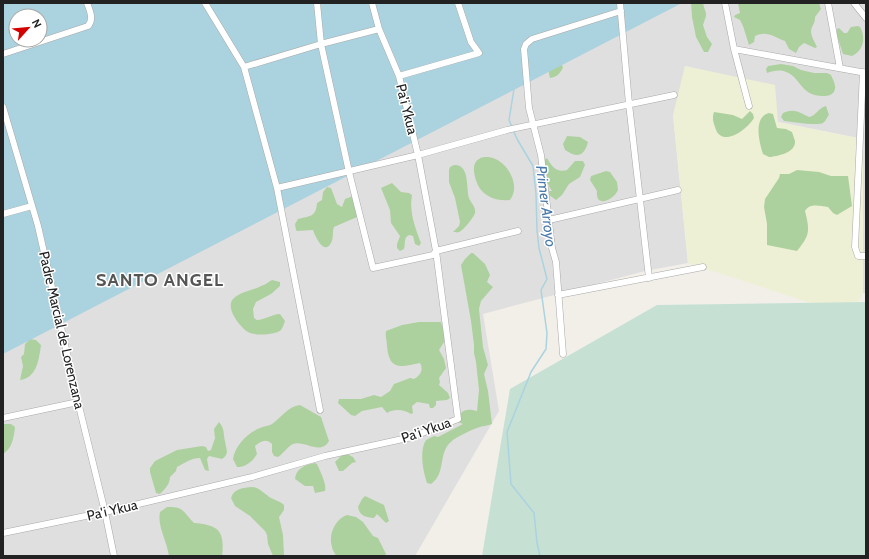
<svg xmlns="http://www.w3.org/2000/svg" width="869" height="559" font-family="Cabin,sans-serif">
<rect width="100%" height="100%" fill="#f2efe9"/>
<path fill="#e0dfdf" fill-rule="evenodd" d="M3,3H866V293H863V139L778,122L673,115L688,263L645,271L483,314L499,411L415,556H3ZM16,16H40V40H16Z"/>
<path fill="#eef0d5" d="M685,66L775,85L778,122L863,139V293L850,316L688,263L673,115Z"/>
<path fill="#add19e" d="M691,3H703C706,16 708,11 703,25L707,37L712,44L708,52H704L696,37L692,17Z
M738,3H819L821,9L815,17C815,22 814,23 812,27C809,34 814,40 817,47L815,48L804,43L799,47L796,53L789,49L785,41C774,37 767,30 755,36L754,42L749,45L743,26L740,20L734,17L735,15L740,13Z
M858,26L860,27C866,37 864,50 852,56L843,54L837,36V29L839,28L844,33H847L851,27Z
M557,57L563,67C561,73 557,77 550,78L548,69Z
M781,64L793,66L801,70L814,73H827L831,75C833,80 838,87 833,93C831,95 828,96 825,96C800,97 801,77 786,72C780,69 773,71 767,73L766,69L768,66Z
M826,106L829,115C827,117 826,121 823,123C818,126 791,122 784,121L781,117L783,113C794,108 799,112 809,117C816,116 818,108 826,106Z
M750,111L753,114L754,118C747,130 721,149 715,127C713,121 712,118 714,112L733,115L742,119Z
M769,113L773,114L777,128L786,129L792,132C793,135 794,138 795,141C796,153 777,156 769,157L763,154C759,142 753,117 769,113Z
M567,136L580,137L588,142C584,157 577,158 565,150L563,144Z
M488,157C506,158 522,185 510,200C499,201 489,199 481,190C476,184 469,164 479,159C481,157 485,157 488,157Z
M547,158C552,167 557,173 567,170L575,161H583L585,165L580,177L569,184L562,195L556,200L549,195V191H552C546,183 544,170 544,160Z
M454,165C470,164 466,188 469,198C471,203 476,207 475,213C474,217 463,231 459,232C457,233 456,232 453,232L459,226L460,222L455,198L449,182V170L450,167Z
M797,170L819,172L831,176H848L852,206L837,215L833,213L828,207C819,206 810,203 805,211C810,231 810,235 797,251L767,245V224L764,207L765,199L779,178L780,174H789Z
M606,171L610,172L617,182L618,190C613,201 595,208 597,191L590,180L591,176Z
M392,183L401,192L409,193L412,195C409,212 415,227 421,243L419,246L415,244L413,236L409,235C403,238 406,243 404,249L400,251L397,248V244L400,236L391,223L390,210L381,188Z
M327,187L331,188L337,204L342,207L345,199L353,196L357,217L334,227C332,232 334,238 331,243C324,256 315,236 313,230L297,231L296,230L295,224L298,219C310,216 316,217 317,203L322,200L323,192Z
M471,253H473L485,264L490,275L487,282L493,287L481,301L479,309L483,347L488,365L484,374L488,391L492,424C486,426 482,426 477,428C473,429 455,438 452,441C437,453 447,473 431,484L427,483C423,471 419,451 426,440L434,436L438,437L463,424L458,422C460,410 465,408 477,411L479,390L476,362L474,353V345L471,321L461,265L465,259Z
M272,280L280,282V286L271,294L256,302L253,309L254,318L257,320C265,320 272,314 280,314L285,321C284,324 283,327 281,330C276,335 254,336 248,332C240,327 225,308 233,299C241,291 252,291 261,286C265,285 268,282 272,280Z
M419,322H441L446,339L439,350L444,359L446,368L439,378L440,382L439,385L448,393L450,398L447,400L436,401V405L433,408H430L429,404L417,402L412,406L413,413L411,414C404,410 395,408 387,413L382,407L362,411L355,416L351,415L338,403L339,399H361L374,395L381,397L390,391L394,384L410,378L414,379C420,376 424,370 420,363C401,367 389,371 387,346C387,341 385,336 386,331L402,325Z
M30,339L36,340L41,345C39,359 37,378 20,380L23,366L21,357L24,354L25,344Z
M300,405L321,417L329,441C320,456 305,440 293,444C288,446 283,454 278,457L274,456L272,452V444C266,438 261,441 255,446L257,454C253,461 246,467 237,467L233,459C235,446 247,433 260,428C264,426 269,426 272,424C282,417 287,407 300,405Z
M219,422C225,429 223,433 225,441C226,449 230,454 222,459L209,456L207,459L209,471L205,470L200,458C192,458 184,463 177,467L176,471L170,477C170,484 165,489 160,494L156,493L150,472V468L155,461L177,450L202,446L206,447L208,451L211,450L215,438L214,429Z
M3,424H11L15,427C14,437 12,449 3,454Z
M347,454L353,457L356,462L352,463L343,471H339L335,462L341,456Z
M315,463L317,464C320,471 327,484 325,491L315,493L313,486H305L295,479C296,468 305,465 315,463Z
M252,487C259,487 262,492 267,495C272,500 279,500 284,505V510L279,517L283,535L284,556H273L268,544L267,535L265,531L250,516L235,506L231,498C234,488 243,488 252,487Z
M365,496L384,505L389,521L386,523L377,514L374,518C366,517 360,517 358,507L362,499Z
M167,507C184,506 183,512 194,523C219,525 225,531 222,556H169C167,541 157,526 160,512Z
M347,515L356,517L363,522L373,536L378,538L386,554L384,556H336C335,553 332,550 332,547C328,535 335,519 347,515Z"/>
<path fill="#c6e0d4" d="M866,302V556H482L510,389L657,305Z"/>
<path fill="#aad3df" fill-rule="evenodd" d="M3,3H682L3,354ZM16,16H40V40H16Z"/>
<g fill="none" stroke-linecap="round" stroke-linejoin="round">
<path stroke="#aad3df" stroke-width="1.5" d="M512,127L509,120L514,89
M513,130L517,139L533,166L536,194L537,230L539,248L547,279L541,290L547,333L546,349L531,372L507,432L511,484L534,513L537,543L540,556"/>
<g stroke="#a9a9a9" stroke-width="7">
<path id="street" d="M205,3L244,67L277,188L418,155L507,130L674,95
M317,3L321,44L349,172L373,268L433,255L436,251L518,231
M620,3L629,104L649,278
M725,3L734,49L749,106
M828,3L840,68
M854,3L866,18
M734,49L866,73
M3,54L88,26C94,19 90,11 87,3
M244,67L321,44L379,29
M863,72L855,247L858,256H866
M399,76L479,53L471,42L458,3
M3,107L38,226L78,402L105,512L114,556
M277,188L320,410
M3,214L32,206
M549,220L678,190
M558,295L703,267
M563,354L556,262L552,248L541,155L529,108L524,49L526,44L532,39L621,11
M3,418L78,402
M3,533L105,512L252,477L325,456L412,437L458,419L436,251L418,155L399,76L379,29L372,3"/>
</g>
<use href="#street" stroke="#fff" stroke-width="6"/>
</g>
<g text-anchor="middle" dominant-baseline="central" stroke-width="3" stroke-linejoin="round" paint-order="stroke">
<g font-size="14" fill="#222" stroke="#fff">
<text transform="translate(407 109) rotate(76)">Pa'i Ykua</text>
<text transform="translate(62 330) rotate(77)">Padre Marcial de Lorenzana</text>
<text transform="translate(426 430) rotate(-19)">Pa'i Ykua</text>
<text transform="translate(112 510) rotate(-13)">Pa'i Ykua</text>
</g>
<g font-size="15" font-style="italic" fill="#4a7aab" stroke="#fff">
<text transform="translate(546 206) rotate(83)">Primer Arroyo</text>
</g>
<g font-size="18" font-weight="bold" letter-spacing="1" fill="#555" stroke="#fff">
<text x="160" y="280">SANTO ANGEL</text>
</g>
</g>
<rect width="869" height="559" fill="none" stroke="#222222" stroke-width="8"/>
<g transform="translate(28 28) rotate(63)"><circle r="19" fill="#ffffff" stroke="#a7a7a7"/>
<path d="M0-3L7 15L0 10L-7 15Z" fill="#d40000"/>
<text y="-6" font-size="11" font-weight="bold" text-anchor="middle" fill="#222222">N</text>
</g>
</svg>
